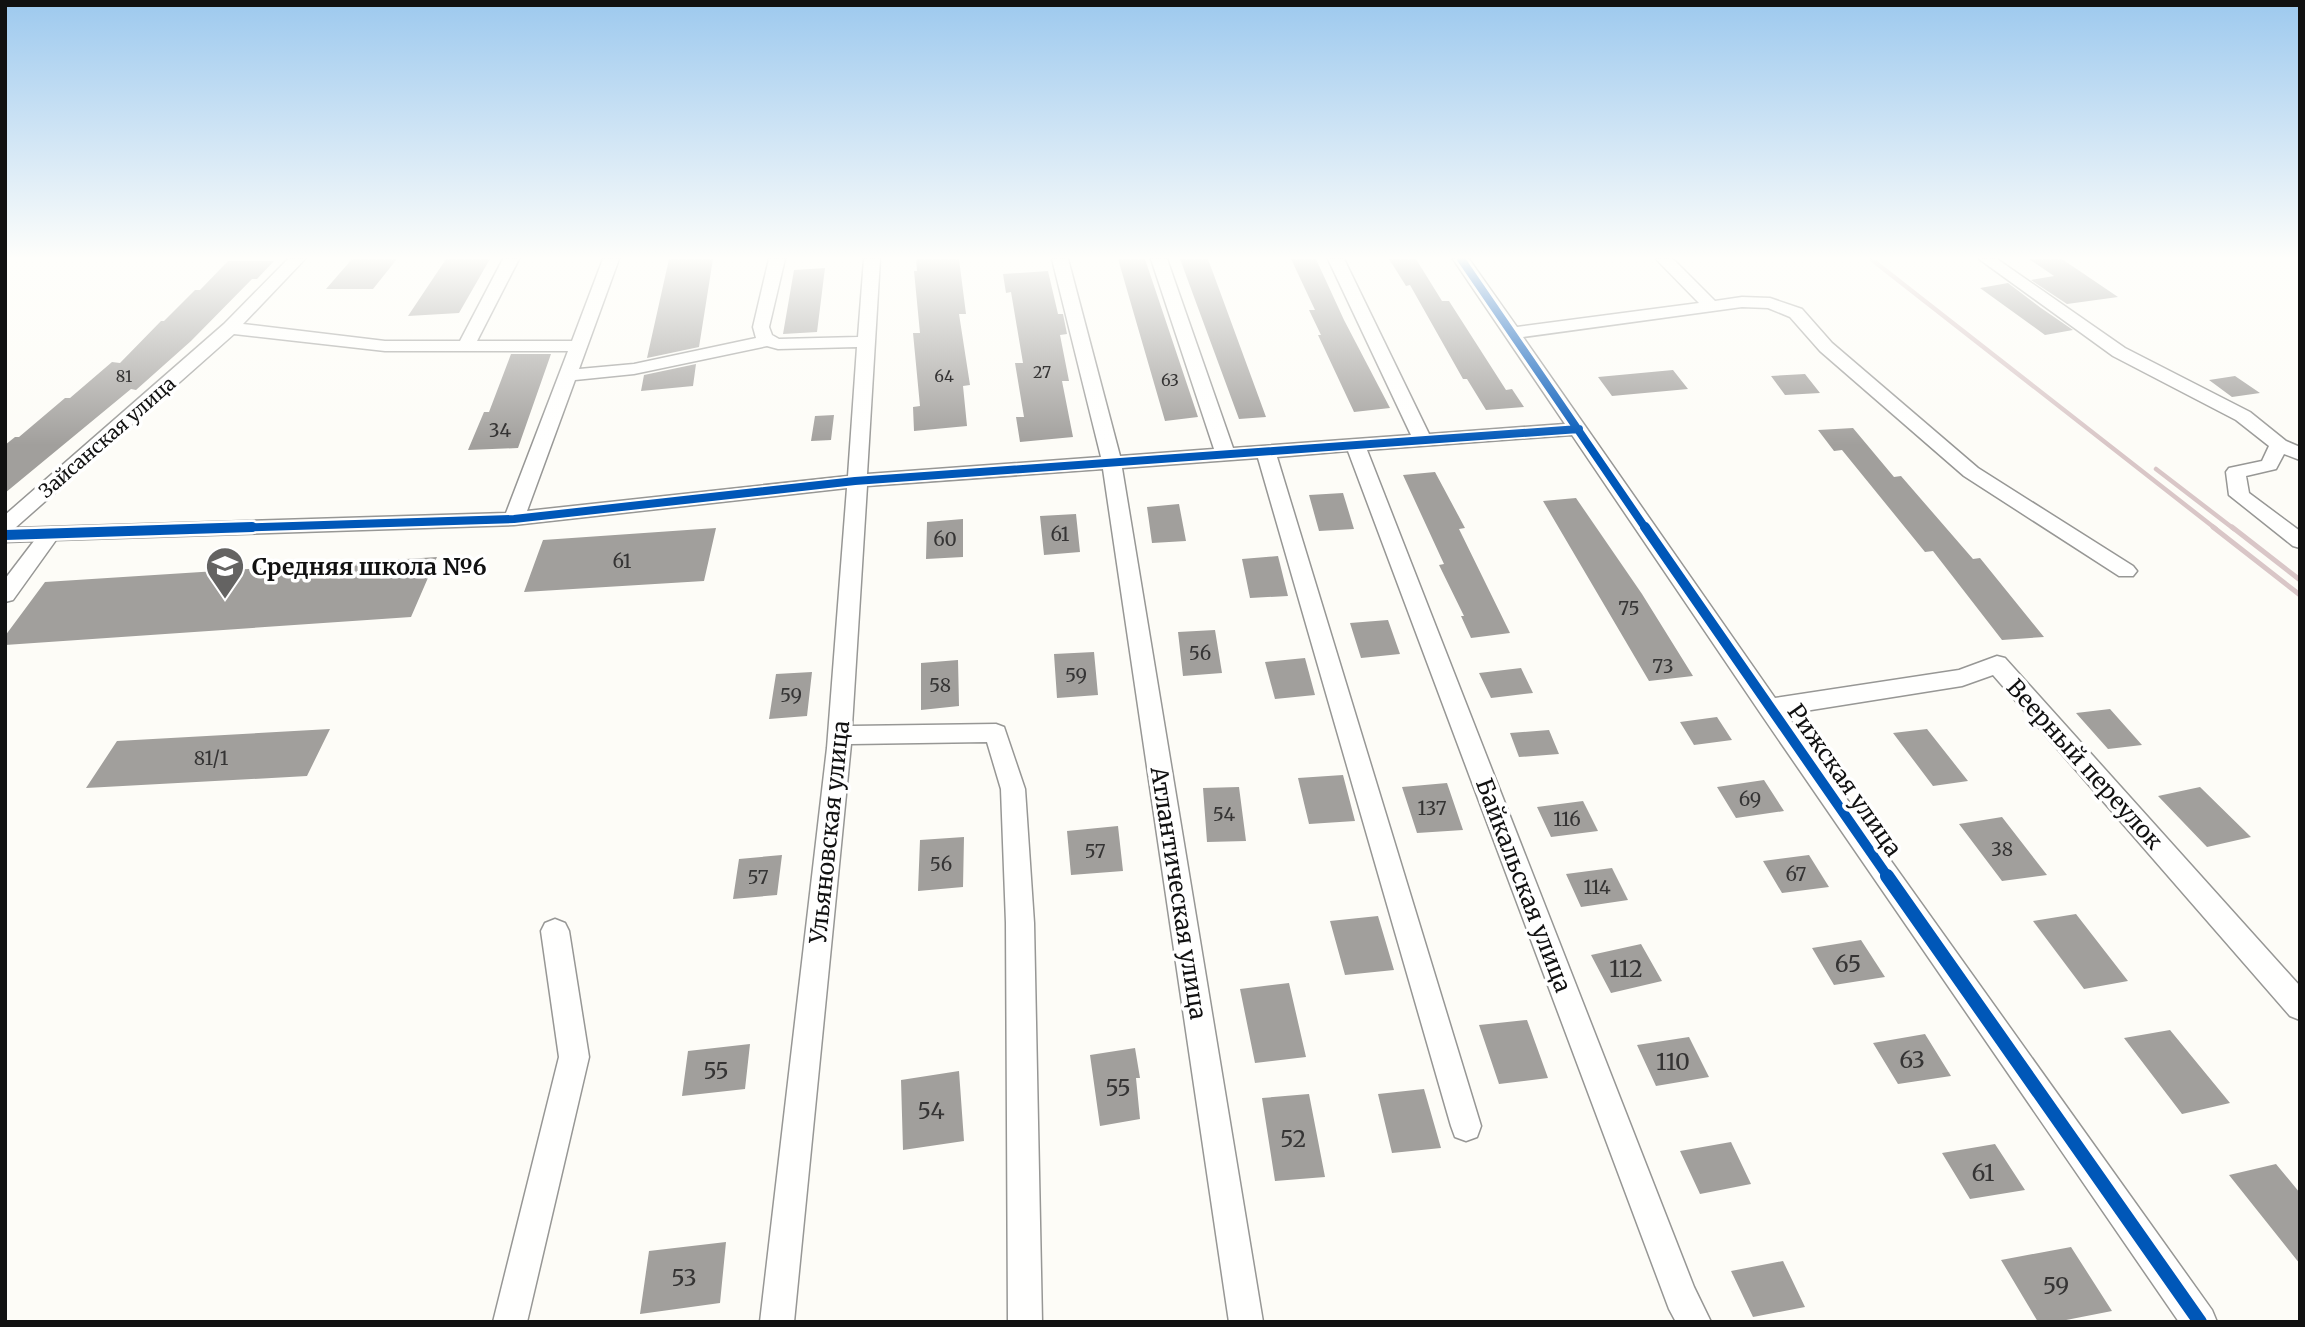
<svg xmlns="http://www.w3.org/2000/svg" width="2305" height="1327" font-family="Merriweather,serif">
<rect width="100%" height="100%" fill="#fdfcf7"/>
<path fill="#a19f9c" d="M352,259H397L373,289H326Z
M446,259H490L459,313L408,316Z
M669,259H713L699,347L647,358Z
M916,259H959L966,314H959L970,385L963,386L967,426L914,431L913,407L920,406L913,333H920L914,271H917Z
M1118,259H1145L1198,417L1165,421Z
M1180,259H1208L1266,417L1239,419Z
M1291,259H1316L1344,320L1390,408L1354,412L1318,335H1321L1309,310H1315Z
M1389,259H1416L1442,301H1449L1506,390L1512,389L1524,407L1486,410L1467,379H1463L1410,285L1406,286Z
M2029,259H2062L2118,297L2067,304L2031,280L2054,276Z
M228,261H274L257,279H252L191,341L136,390L131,389L5,493V445L15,437H19L65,398H70L112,362L120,363L161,321H164L195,290H200Z
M825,268L817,332L783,334L794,270Z
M1048,271L1058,314H1063L1067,334L1060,335L1069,381H1062L1073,437L1020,442L1016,417H1024L1015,363H1023L1011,292L1006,293L1003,274Z
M2008,283L2041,308L2073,330L2045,335L1980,288Z
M511,354H551L518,448L468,450L484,412H489Z
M696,364L693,386L641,391L644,375Z
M1673,370L1688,389L1612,396L1598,377Z
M1805,374L1820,393L1785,395L1771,376Z
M2235,376L2260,393L2232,397L2209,380Z
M834,415L831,440L811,441L815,416Z
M1853,428L1894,477L1901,476L1973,559L1980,558L2044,637L2002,640L1933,551L1925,552L1842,450L1834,451L1818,430Z
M1435,472L1465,528L1459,529L1510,633L1471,638L1461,616H1464L1439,565L1444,564L1403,475Z
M1343,493L1354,529L1319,531L1309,495Z
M1576,498L1642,594L1693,676L1649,681L1543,501Z
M1179,504L1186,541L1152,543L1147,507Z
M1076,514L1080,552L1044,555L1040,516Z
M963,519V557L926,559L927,522Z
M716,528L704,581L524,592L543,540Z
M1278,556L1288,596L1250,598L1242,559Z
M437,557L411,617L5,645V636L45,582Z
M1388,620L1400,654L1361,658L1350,623Z
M1215,630L1222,673L1183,676L1178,632Z
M1094,652L1098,695L1057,698L1054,654Z
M1305,658L1315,695L1275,699L1265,662Z
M958,660L959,706L921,710V663Z
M1521,668L1533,693L1491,698L1479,673Z
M812,672L807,716L769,719L776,674Z
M2110,709L2142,745L2108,749L2076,713Z
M1717,717L1732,740L1694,745L1680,722Z
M330,729L307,776L86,788L117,741Z
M1927,729L1968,781L1933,786L1893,733Z
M1549,730L1559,754L1519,757L1510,733Z
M1343,775L1355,821L1309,824L1298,778Z
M1764,780L1784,811L1736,818L1717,787Z
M1447,783L1463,830L1417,833L1402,787Z
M1239,787L1246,841L1207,842L1203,788Z
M2200,787L2251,837L2207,847L2158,796Z
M1583,801L1598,831L1551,837L1537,807Z
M2002,817L2047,875L2002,881L1959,824Z
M1118,826L1123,871L1071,875L1067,831Z
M964,837L963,887L918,891L920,840Z
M782,855L777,895L733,899L739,859Z
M1809,855L1829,887L1782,893L1763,861Z
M1612,868L1628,900L1581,907L1566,874Z
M2076,914L2128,981L2084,989L2033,921Z
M1378,916L1394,970L1345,975L1330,921Z
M1861,940L1885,977L1834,985L1812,948Z
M1641,944L1662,981L1611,993L1591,955Z
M1289,983L1306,1057L1255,1063L1240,989Z
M1527,1020L1548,1078L1499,1084L1479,1025Z
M2170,1030L2230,1103L2182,1114L2124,1038Z
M1925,1034L1951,1076L1898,1084L1873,1043Z
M1689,1037L1709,1077L1656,1086L1637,1045Z
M750,1044L745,1089L682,1096L688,1051Z
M1135,1048L1140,1078H1136L1140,1119L1100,1126L1090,1055Z
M959,1071L964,1141L903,1150L901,1080Z
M1424,1089L1441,1148L1392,1153L1378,1094Z
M1309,1094L1325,1177L1275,1181L1262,1098Z
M1731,1142L1751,1184L1700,1194L1680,1151Z
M1995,1144L2025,1190L1970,1199L1942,1153Z
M2276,1164L2300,1193V1264L2229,1175Z
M726,1242L720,1303L640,1314L649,1251Z
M2071,1247L2112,1311L2056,1322H2038L2001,1260Z
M1783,1261L1805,1307L1753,1317L1731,1271Z"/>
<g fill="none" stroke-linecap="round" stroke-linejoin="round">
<g stroke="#979795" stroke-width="3">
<path id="minor" d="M288,259H305L243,324L385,341H460L503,259H519L477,341H572L603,259H619L579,369L634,364L756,338L753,327L769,259H785L769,327L772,335L779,339L858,337L864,259H880L867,474L1101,457L1052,259H1068L1120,456L1214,449L1151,259H1167L1233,448L1411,435L1328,259H1344L1429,434L1565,424L1453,259H1469L1517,327L1699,303L1656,259H1673L1715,301L1742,297L1770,298L1802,309L1832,343L1978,468L2133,566L2137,571L2133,576H2119L1964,476L1820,351L1790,317L1768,308L1742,307L1523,337L1775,698L1959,670L1997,656L2005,658L2300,986V1020L2290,1016L1993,675L1962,686L1786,714L2212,1310L2217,1322H2179L1761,714L1572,435L1367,450L1694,1287L1711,1322H1676L1669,1309L1348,451L1277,457L1481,1126L1477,1137L1466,1141L1455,1137L1451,1126L1258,458L1122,468L1263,1322H1229L1103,469L867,486L852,726L996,724L1004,727L1025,789L1034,923L1042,1322H1008L1006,923L1001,789L987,742L851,744L794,1322H760L827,748L847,488L514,525L56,540L13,600L5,602V579L34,541L5,542V515L224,324ZM234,334L385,351H568L506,513L15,528ZM767,346L778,349L857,347L848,476L527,511L575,380L634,374Z
M1979,259H1997L2125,348L2250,412L2286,441L2300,447V460L2284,454L2276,469L2246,476L2249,493L2300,531V548L2293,546L2229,495L2226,472L2229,468L2262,461L2269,446L2236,420L2113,356Z
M555,919L565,923L569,931L589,1057L527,1322H493L559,1057L541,931L545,923Z"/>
</g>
<use href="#minor" fill="#fffffe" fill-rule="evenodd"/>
<path stroke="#d9c6c7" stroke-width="4.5" d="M1871,259L2216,529
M2156,469L2234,529"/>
<path stroke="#d9c6c7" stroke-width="5" d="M2213,527L2300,595
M2232,527L2300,580"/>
<g stroke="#fff" stroke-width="11">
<path id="cycleway-far2" d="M1461,259L1646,529
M196,529L514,519L855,481L1579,429"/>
</g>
<g stroke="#fff" stroke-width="15">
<path id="cycleway-far1" d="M1645,527L1888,877
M5,535L252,527"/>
</g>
<g stroke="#fff" stroke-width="18">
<path id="cycleway" d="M1887,876L2200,1322"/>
</g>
<use href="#cycleway-far2" stroke="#0057b8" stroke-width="8"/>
<use href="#cycleway-far1" stroke="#0057b8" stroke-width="10"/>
<use href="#cycleway" stroke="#0057b8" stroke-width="14"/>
</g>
<linearGradient id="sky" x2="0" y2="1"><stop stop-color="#9dc9ee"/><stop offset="0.58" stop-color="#fefefb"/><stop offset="1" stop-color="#fefefb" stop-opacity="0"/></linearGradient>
<rect width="2305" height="445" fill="url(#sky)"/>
<defs>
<g id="school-pin" transform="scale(2.0125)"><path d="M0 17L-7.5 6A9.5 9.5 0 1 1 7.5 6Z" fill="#646362" stroke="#fff"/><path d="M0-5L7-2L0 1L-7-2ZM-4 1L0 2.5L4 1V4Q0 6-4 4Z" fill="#fff"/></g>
</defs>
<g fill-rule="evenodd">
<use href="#school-pin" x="225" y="566"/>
</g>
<g text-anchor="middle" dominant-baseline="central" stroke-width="7" stroke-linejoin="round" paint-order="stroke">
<g font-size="16" fill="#353434">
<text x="1042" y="372">27</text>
<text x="124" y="376">81</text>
<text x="944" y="376">64</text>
<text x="1170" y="380">63</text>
</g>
<g font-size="19" fill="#353434">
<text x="500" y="430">34</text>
<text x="1060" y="534">61</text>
<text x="945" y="539">60</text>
<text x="622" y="561">61</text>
<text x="1629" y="608">75</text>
<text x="1200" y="653">56</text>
<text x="1663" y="666">73</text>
<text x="1076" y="675">59</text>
<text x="940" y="685">58</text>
<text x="791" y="695">59</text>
<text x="211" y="758">81/1</text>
<text x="1750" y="799">69</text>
<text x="1432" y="808">137</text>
<text x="1224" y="814">54</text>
<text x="1567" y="819">116</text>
<text x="2002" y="849">38</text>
<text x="1095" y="851">57</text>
<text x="941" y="864">56</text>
<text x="1796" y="874">67</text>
<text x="758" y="877">57</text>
<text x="1597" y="887">114</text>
</g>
<g font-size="19" fill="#111" stroke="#fff">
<text transform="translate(107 437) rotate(-41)">Зайсанская улица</text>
</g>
<g font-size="23" font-weight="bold" fill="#111" stroke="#fff" text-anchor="start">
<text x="252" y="566">Средняя школа №6</text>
</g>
<g font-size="23" fill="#111" stroke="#fff">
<text transform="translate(2085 764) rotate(48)">Веерный переулок</text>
<text transform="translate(1845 780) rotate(55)">Рижская улица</text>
<text transform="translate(829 832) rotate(-84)">Ульяновская улица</text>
<text transform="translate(1524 885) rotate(69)">Байкальская улица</text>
<text transform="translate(1179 893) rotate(81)">Атлантическая улица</text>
</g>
<g font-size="23" fill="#353434">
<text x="1848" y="963">65</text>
<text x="1626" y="968">112</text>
<text x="1912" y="1059">63</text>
<text x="1673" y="1061">110</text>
<text x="716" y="1070">55</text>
<text x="1118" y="1087">55</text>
<text x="931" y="1110">54</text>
<text x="1293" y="1138">52</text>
<text x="1983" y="1172">61</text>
<text x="684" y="1277">53</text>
<text x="2056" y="1285">59</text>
</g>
</g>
<rect width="2305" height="1327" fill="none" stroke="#111111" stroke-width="14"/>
</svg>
